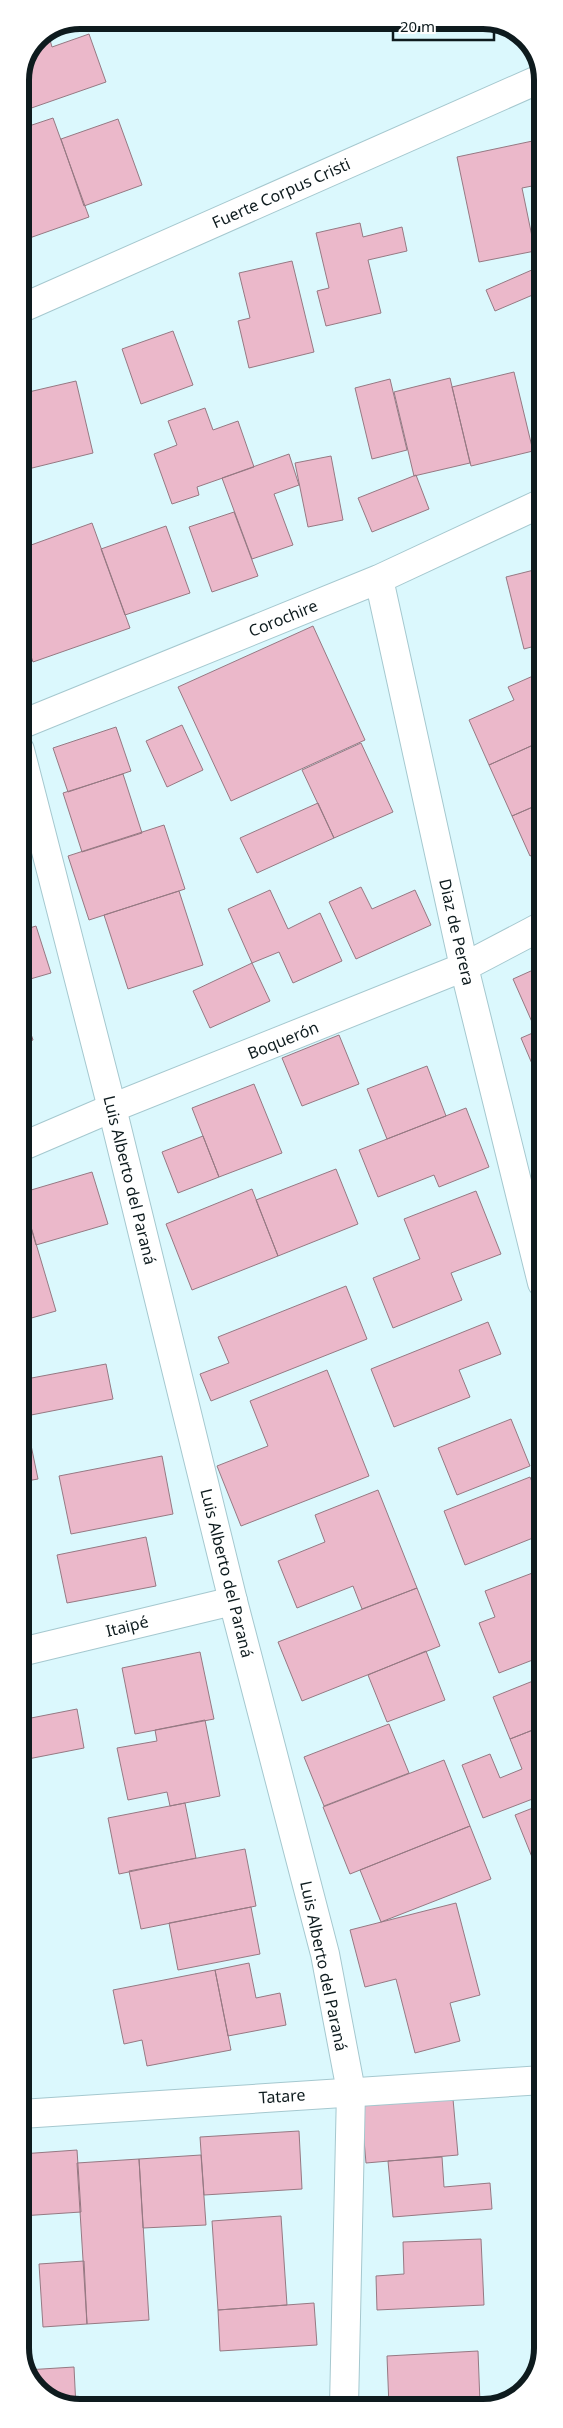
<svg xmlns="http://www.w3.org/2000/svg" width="563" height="2428" font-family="'Noto Sans',sans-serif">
<rect width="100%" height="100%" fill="#dbf8fd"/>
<path fill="#ebb8ca" stroke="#967983" d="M476,20H491L498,24L479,30Z
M48,33L52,47L89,34L106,82L20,112V79L38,37Z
M53,118L89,217L21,241L20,129Z
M118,119L142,185L84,206L61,139Z
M542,139V184L522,188L535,251L479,262L457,157Z
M360,223L363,237L402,227L407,251L368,260L381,313L326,326L317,291L329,288L316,233Z
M292,261L314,352L249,368L238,321L250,318L239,273Z
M541,266L542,291L495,311L486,290Z
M173,331L193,385L141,404L122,349Z
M514,372L533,451L471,466L452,387Z
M450,378L470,463L414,476L394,392Z
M390,379L407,450L372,459L355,388Z
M76,381L93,453L20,471V394Z
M205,408L213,430L238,421L254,467L197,487L199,495L172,504L154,454L177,445L168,421Z
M289,454L299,485L274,494L293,545L252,559L222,478Z
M331,456L343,520L308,527L295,463Z
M416,475L429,509L372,532L358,498Z
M234,512L258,576L212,592L189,527Z
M92,523L130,628L33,662L20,625V549Z
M166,526L190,593L125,615L101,549Z
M542,568V644L524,649L506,577Z
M313,626L365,740L231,801L178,687Z
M542,672V741L489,765L469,720L514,700L508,687Z
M182,725L203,770L167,787L146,741Z
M116,727L131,771L68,792L53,748Z
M542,741V803L512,816L489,765Z
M361,743L393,812L334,838L302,770Z
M123,774L142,833L82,852L63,793Z
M318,803L334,838L257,873L240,838Z
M542,803V851L530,856L512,816Z
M164,825L185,889L89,920L68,856Z
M361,887L372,909L415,890L431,925L356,959L329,902Z
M270,890L288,929L320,913L342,961L293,983L279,952L252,963L228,909Z
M179,891L203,965L128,989L104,915Z
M20,897L25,912L20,914Z
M36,926L51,973L20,982V931Z
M252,963L270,1001L210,1028L193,991Z
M542,966V1029L536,1031L513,979Z
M20,1002L33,1040L20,1044Z
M542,1029V1087L521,1038Z
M339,1035L359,1084L302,1106L282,1058Z
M427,1066L446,1116L387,1139L367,1089Z
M254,1084L282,1153L219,1177L192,1108Z
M466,1108L489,1167L439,1187L434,1175L378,1197L359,1150Z
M203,1136L219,1177L178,1193L162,1152Z
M336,1169L358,1224L278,1256L256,1200Z
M92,1172L108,1224L36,1245L21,1193Z
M252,1189L278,1256L192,1290L166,1224Z
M476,1191L501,1254L451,1273L462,1300L393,1328L373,1278L420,1259L404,1219Z
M21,1193L56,1311L21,1321Z
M346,1286L367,1339L211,1401L200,1374L229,1363L218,1337Z
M488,1322L501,1354L459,1370L470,1397L394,1427L371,1369Z
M106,1364L113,1399L21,1417V1380Z
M327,1370L369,1476L241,1526L217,1466L268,1446L250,1401Z
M25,1416L38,1479L21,1482V1417Z
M511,1419L530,1466L457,1495L438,1448Z
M162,1456L173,1514L71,1534L59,1476Z
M530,1477L543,1508V1534L465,1565L444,1511Z
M378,1490L417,1588L362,1609L353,1586L297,1608L278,1561L325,1542L315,1515Z
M146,1537L156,1586L67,1603L57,1555Z
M21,1544L27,1578L21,1579Z
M543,1569V1656L499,1673L479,1623L495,1617L485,1591Z
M417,1588L440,1646L302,1701L278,1642Z
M426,1651L445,1700L387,1722L368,1675Z
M200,1652L214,1719L135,1734L122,1668Z
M543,1656V1726L510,1739L493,1697L543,1677L535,1659Z
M77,1709L84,1748L23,1760L21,1720Z
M205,1720L220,1796L170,1806L167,1792L128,1800L117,1748L157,1741L155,1730Z
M389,1724L409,1773L324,1806L304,1757Z
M543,1726V1795L483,1818L462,1765L490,1754L500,1778L522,1769L510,1739Z
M444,1760L470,1826L350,1874L323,1807Z
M185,1803L196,1858L119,1874L108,1818Z
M543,1804V1859L534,1862L515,1815Z
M470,1826L491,1879L381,1922L360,1870Z
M245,1849L256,1906L141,1929L129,1871Z
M21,1892L26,1919L21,1920Z
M456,1903L480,1995L450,2003L460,2041L415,2053L396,1979L365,1987L350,1930Z
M251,1907L260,1954L178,1970L169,1923Z
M543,1911V1924L538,1912Z
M249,1963L256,1998L280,1993L286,2025L228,2036L215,1970Z
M215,1970L231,2050L147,2066L142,2040L124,2044L113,1990Z
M543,1972V1996L534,1975Z
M453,2099L458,2155L366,2163L361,2106Z
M543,2124V2183H542L537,2125Z
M299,2131L302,2189L204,2195L200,2137Z
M77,2150L81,2212L21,2216V2154Z
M201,2155L206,2225L143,2228L139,2159Z
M442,2157L444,2187L490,2183L492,2209L393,2217L388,2161Z
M139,2159L149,2320L87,2324L77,2163Z
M281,2216L287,2305L218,2310L212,2221Z
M481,2239L484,2305L377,2310L376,2276L404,2274L403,2242Z
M84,2261L87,2324L43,2327L39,2264Z
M314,2303L317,2345L220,2351L218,2310Z
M478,2351L480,2403L389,2407L387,2356Z
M74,2367L76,2408H72L38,2391L26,2370Z
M529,2387L528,2388L518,2394L517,2390Z
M205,2405V2407H172Z"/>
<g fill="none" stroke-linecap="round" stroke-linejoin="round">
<g stroke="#a5c8cf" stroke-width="30">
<path id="minor" d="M20,309L542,78
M379,579L464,967L542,1283
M20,725L379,579L542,503
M21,1147L112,1108L464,967L542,926
M21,1652L233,1601
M21,2114L543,2080"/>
</g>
<g stroke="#a5c8cf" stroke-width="30">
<path id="major" d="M20,750L112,1108L233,1601L325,1954L351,2091L344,2407"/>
</g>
<use href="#minor" stroke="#fff" stroke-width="28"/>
<use href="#major" stroke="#fff" stroke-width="28"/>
</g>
<g text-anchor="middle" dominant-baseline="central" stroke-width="4" stroke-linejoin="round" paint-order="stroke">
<g font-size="16" fill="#0e1b1e" stroke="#fff">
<text transform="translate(281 193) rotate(-24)">Fuerte Corpus Cristi</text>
<text transform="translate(283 618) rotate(-22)">Corochire</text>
<text transform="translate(457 932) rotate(77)">Diaz de Perera</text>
<text transform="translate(283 1040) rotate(-22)">Boquerón</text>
<text transform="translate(130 1180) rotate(76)">Luis Alberto del Paraná</text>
<text transform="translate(227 1573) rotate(76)">Luis Alberto del Paraná</text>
<text transform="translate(127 1626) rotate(-14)">Itaipé</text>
<text transform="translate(324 1966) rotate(78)">Luis Alberto del Paraná</text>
<text transform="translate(282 2096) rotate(-4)">Tatare</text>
</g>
</g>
<path d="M0 0H563V2428H0ZM80 29H483A51 51 0 0 1 534 80V2348A51 51 0 0 1 483 2399H80A51 51 0 0 1 29 2348V80A51 51 0 0 1 80 29Z" fill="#fff" fill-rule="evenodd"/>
<path fill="none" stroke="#0e1b1e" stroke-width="6" d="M80 29H483A51 51 0 0 1 534 80V2348A51 51 0 0 1 483 2399H80A51 51 0 0 1 29 2348V80A51 51 0 0 1 80 29Z"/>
<path d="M393 32v8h101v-8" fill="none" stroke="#0e1b1e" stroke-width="2.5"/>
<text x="400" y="32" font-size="15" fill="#0e1b1e" stroke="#ffffff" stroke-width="4" paint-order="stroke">20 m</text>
</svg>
